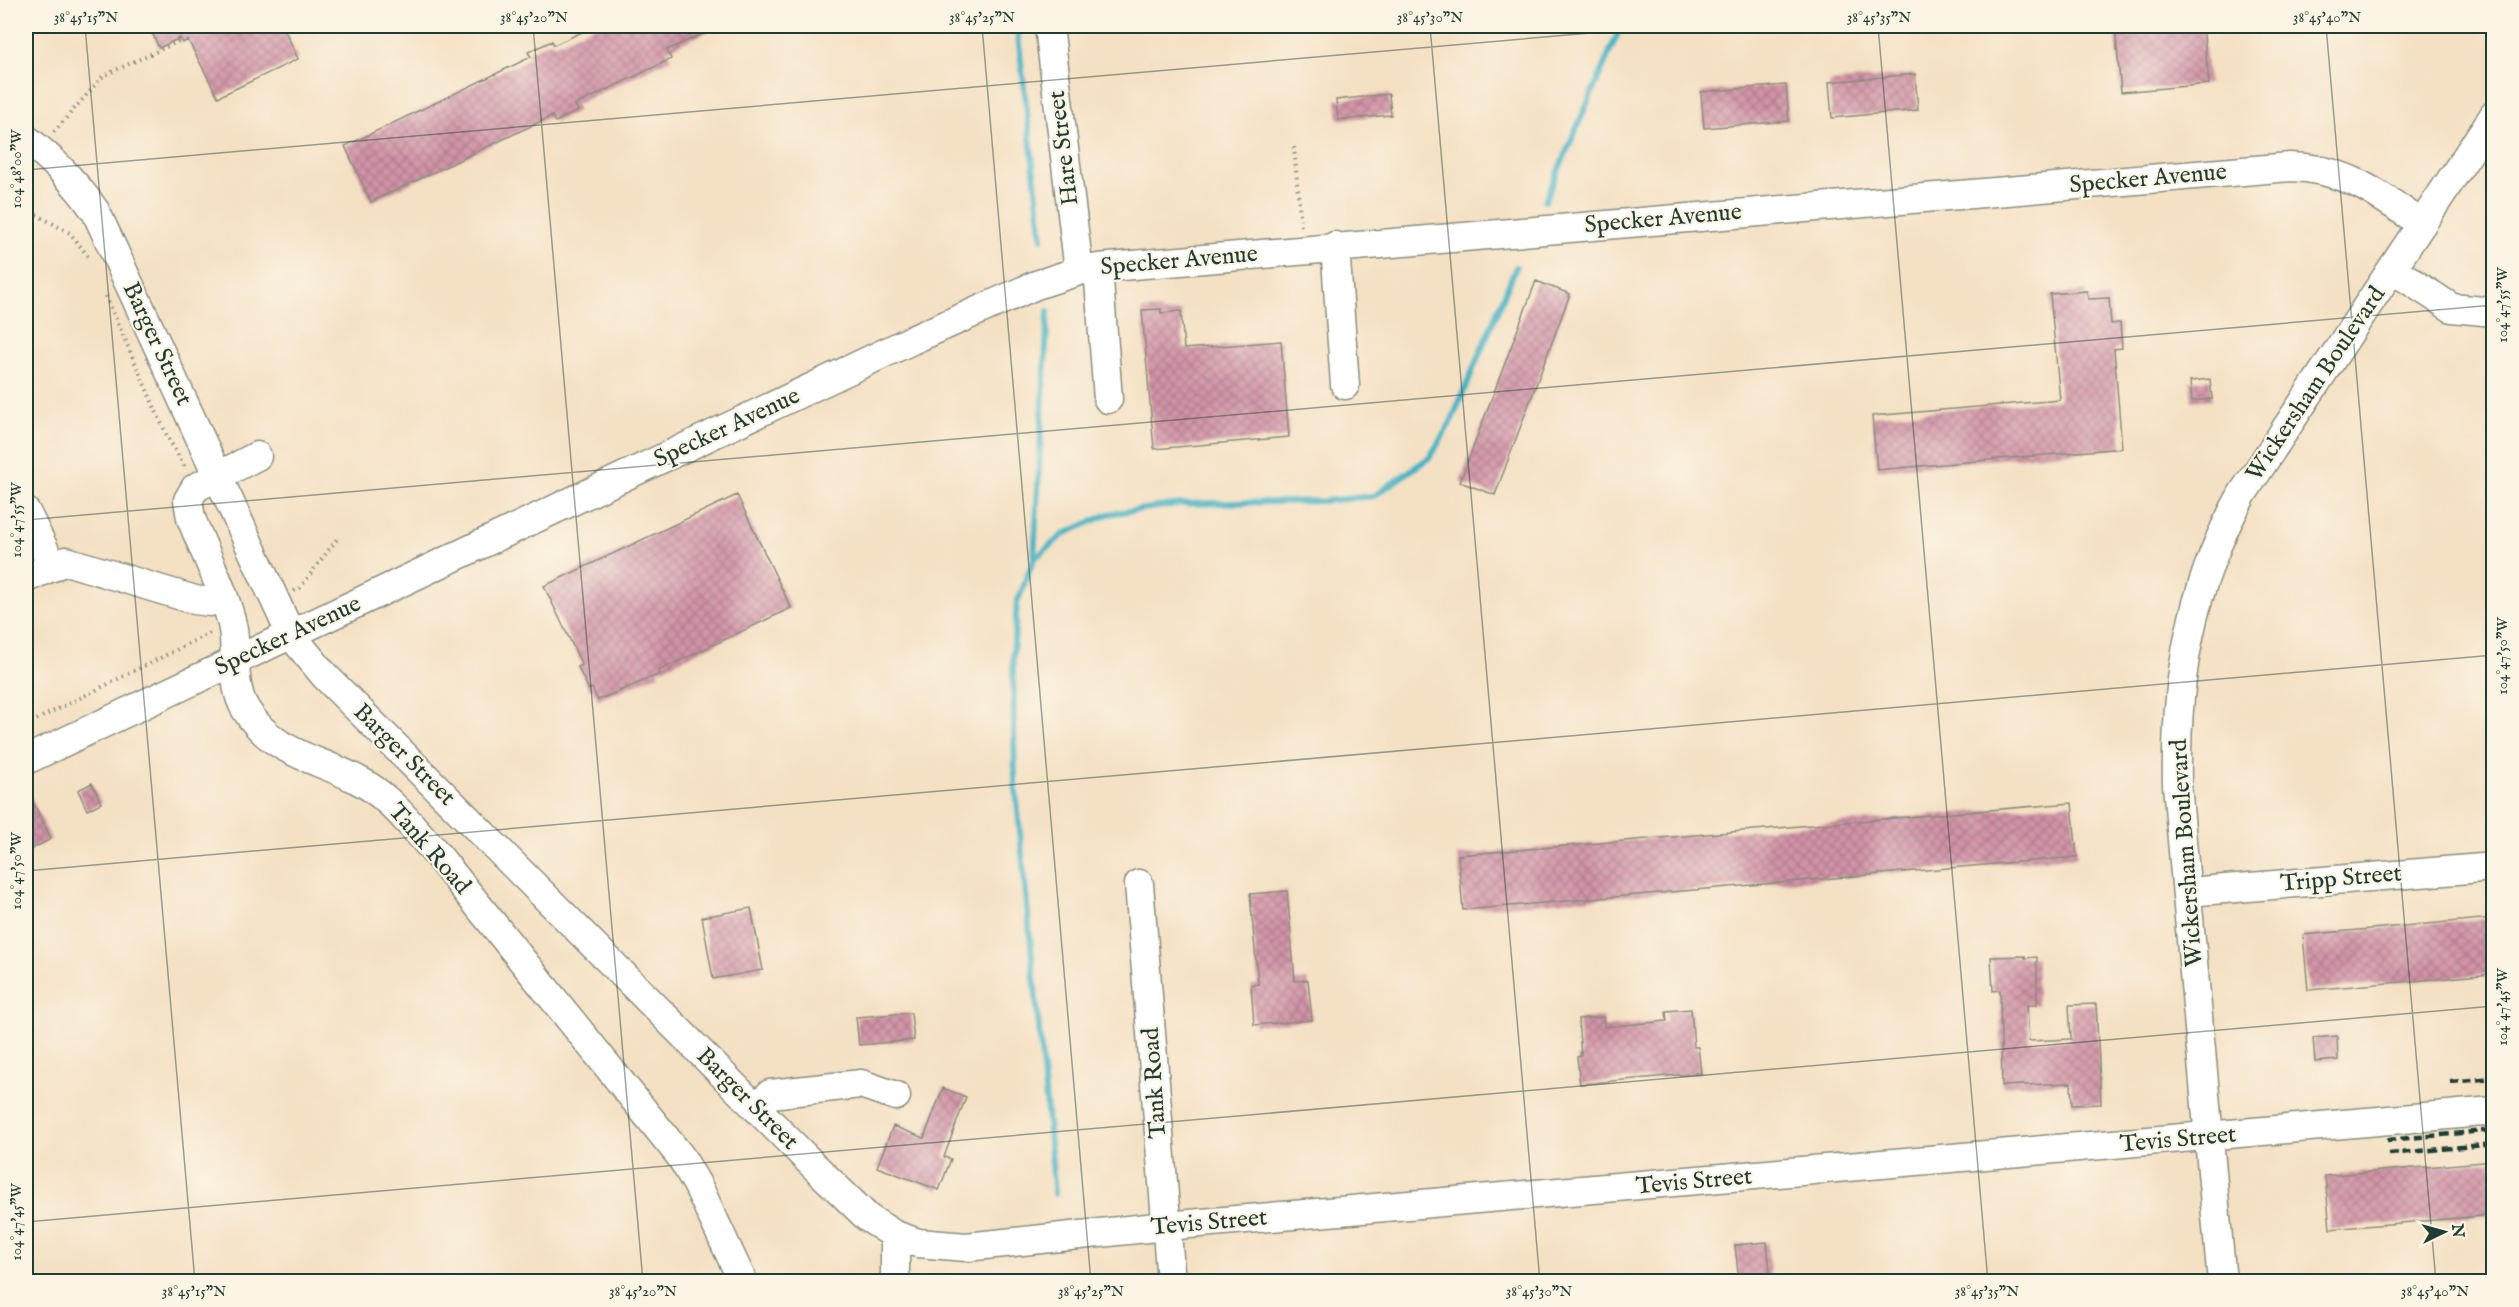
<svg xmlns="http://www.w3.org/2000/svg" width="2519" height="1307" font-family="'IM FELL English',serif">
<defs>
<pattern id="building-cross-hatch" width="8" height="8" patternUnits="userSpaceOnUse" patternTransform="scale(1.5)"><rect width="8" height="8" fill="#d293a7"/><path d="M0 0l8 8M0 8l8-8" fill="none" stroke="#aa7989"/></pattern>
</defs>
<rect width="100%" height="100%" fill="#fcf5e5"/>
<filter id="ink" filterUnits="userSpaceOnUse"><feTurbulence type="fractalNoise" baseFrequency=".0167" numOctaves="2"/><feDisplacementMap in="SourceGraphic" scale="12" xChannelSelector="R" yChannelSelector="G"/><feConvolveMatrix kernelMatrix="1 2 1 2 8 2 1 2 1" color-interpolation-filters="sRGB"/></filter>
<filter id="wash" filterUnits="userSpaceOnUse"><feTurbulence type="fractalNoise" baseFrequency=".008" numOctaves="4" result="noise"/><feDisplacementMap in="SourceGraphic" scale="24" xChannelSelector="R" yChannelSelector="G"/><feGaussianBlur stdDeviation="1.35" result="paint"/><feColorMatrix in="noise" values="0 0 0 0 0 0 0 0 0 0 0 0 0 0 0 0 0 1.4 0 .05"/><feComposite in="paint" operator="in"/></filter>
<g filter="url(#wash)">
<rect width="100%" height="100%" fill="#f4e0c3"/>
<g fill="none" stroke-linecap="round" stroke-linejoin="round">
<path stroke="#47b3c5" stroke-width="6" d="M1017,26L1042,239
M1545,201L1621,26
M1034,559L1048,311
M1055,1194L1015,780L1013,657L1017,603L1034,559L1064,534L1108,514L1180,504L1324,501L1374,496L1430,457L1451,422L1516,267
M1067,1279V1282"/>
</g>
<g id="blocks">
<path fill="url(#building-cross-hatch)" d="M149,26H283L298,59L218,97L188,40L182,43L180,38L159,48Z
M595,26H720L667,50L671,59L575,105L578,111L555,122L552,116L371,202L345,146L531,57L528,52L552,41L554,45Z
M2115,26H2203L2209,84L2121,92Z
M1915,74L1918,110L1832,118L1829,82Z
M1786,85L1789,121L1704,128L1701,92Z
M1389,94L1391,115L1338,120L1336,100Z
M1536,281L1570,294L1495,495L1460,482Z
M2087,291L2088,299L2109,298L2111,324L2120,323L2122,348L2114,349L2122,448L1877,470L1872,416L2060,400L2050,294Z
M1161,309V313L1181,311L1184,349L1281,341L1289,437L1154,449L1142,310Z
M2210,379L2212,399L2192,401L2190,381Z
M737,495L791,608L658,671L660,674L598,700L592,688L589,690L578,667L582,665L544,586Z
M92,783L101,803L87,810L78,790Z
M26,787L51,839L26,852Z
M2072,803L2077,857L1463,910L1458,855Z
M1287,891L1295,981L1308,980L1312,1020L1254,1025L1251,985L1258,984L1250,894Z
M751,908L763,970L713,979L702,917Z
M2493,918V974L2308,990L2303,935Z
M2025,956V958L2037,957V1005H2027L2029,1041L2071,1039L2069,1005L2096,1004L2101,1104L2072,1105L2071,1083L2002,1086L2000,990L1993,991L1991,957Z
M1691,1009L1694,1047H1698L1701,1073L1580,1084L1577,1057L1581,1056L1578,1019L1603,1017L1604,1027L1667,1021L1666,1011Z
M911,1013L914,1040L859,1045L856,1017Z
M2337,1036L2338,1060L2315,1062L2313,1038Z
M943,1088L966,1097L944,1157L951,1159L939,1190L877,1167L893,1126L924,1138Z
M2493,1161V1215L2330,1229L2325,1176Z
M1767,1242L1771,1281H1739L1735,1245Z"/>
</g>
</g>
<g filter="url(#ink)">
<use href="#blocks" fill-opacity="0" stroke="#8a8e7c" stroke-width="1.5"/>
<g fill="none" stroke-linecap="round" stroke-linejoin="round">
<g stroke="#8a8e7c" stroke-width="31">
<path id="minor" d="M1049,26L1079,271
M26,139C54,160 76,183 96,212L291,635L325,676L814,1166L868,1218L895,1235V1282
M1335,246L1345,385
M1098,268L1108,399
M2392,269L2452,308L2494,312
M257,456L195,488L188,500L191,518C204,552 226,593 233,629C237,655 231,686 246,710C274,754 314,757 356,779C387,794 408,822 430,846L681,1157L698,1186L743,1282
M26,512L53,567
M31,576L66,561L195,600L210,602L222,598
M26,760L912,340L1036,285L1079,271L1098,268L2290,167C2345,168 2378,194 2422,224
M1139,884L1171,1282
M2188,892L2494,867
M756,1108L770,1094L861,1084L896,1096
M895,1235L918,1243L966,1247L1166,1226L2494,1111
M2222,1282L2177,785C2175,680 2190,586 2243,493L2494,115"/>
</g>
<path stroke="#8a8e7c" stroke-width="4" stroke-dasharray="1.5 4.5" stroke-linecap="butt" d="M54,132L103,76L181,40
M1294,147L1301,227
M26,209L70,233L90,259
M106,296L168,438L186,469
M294,591L300,588L337,539
M26,725L210,633"/>
<use href="#minor" stroke="#fff" stroke-width="28"/>
<path stroke="#1f3d34" stroke-width="4.5" stroke-dasharray="9 4.5" stroke-linecap="butt" d="M2450,1082L2494,1078
M2387,1140L2494,1130
M2389,1154L2494,1144"/>
</g>
</g>
<path fill="none" stroke="#1f3d34" stroke-width="1.5" stroke-opacity="0.45" d="M85,26L195,1282M533,26L643,1282M982,26L1091,1282M1430,26L1540,1282M1878,26L1988,1282M2326,26L2436,1282M26,170L1671,26M26,520L2494,305M26,871L2494,655M26,1222L2494,1006"/>
<g text-anchor="middle" dominant-baseline="central" stroke-width="4.5" stroke-linejoin="round" paint-order="stroke">
<g font-size="24" fill="#1f3d34" stroke="#fcf5e5">
<text transform="translate(1064 148) rotate(-97)">Hare Street</text>
<text transform="translate(2148 179) rotate(-5)">Specker Avenue</text>
<text transform="translate(1663 219) rotate(-5)">Specker Avenue</text>
<text transform="translate(1179 261) rotate(-5)">Specker Avenue</text>
<text transform="translate(157 344) rotate(65)">Barger Street</text>
<text transform="translate(2316 384) rotate(-56)">Wickersham Boulevard</text>
<text transform="translate(727 428) rotate(-25)">Specker Avenue</text>
<text transform="translate(288 636) rotate(-25)">Specker Avenue</text>
<text transform="translate(404 755) rotate(45)">Barger Street</text>
<text transform="translate(429 849) rotate(49)">Tank Road</text>
<text transform="translate(2187 853) rotate(-94)">Wickersham Boulevard</text>
<text transform="translate(2341 879) rotate(-5)">Tripp Street</text>
<text transform="translate(1155 1083) rotate(-94)">Tank Road</text>
<text transform="translate(747 1099) rotate(45)">Barger Street</text>
<text transform="translate(2178 1140) rotate(-5)">Tevis Street</text>
<text transform="translate(1694 1182) rotate(-5)">Tevis Street</text>
<text transform="translate(1209 1223) rotate(-5)">Tevis Street</text>
</g>
</g>
<rect width="2519" height="1307" fill="none" stroke="#fcf5e5" stroke-width="66"/>
<g transform="translate(2444 1232) rotate(85)" stroke="#fcf5e5" stroke-width="4.5" paint-order="stroke">
<path d="M0-4.5L10 22L0 15L-10 22Z" fill="#1f3d34"/>
<text y="-9" font-size="16" font-weight="bold" text-anchor="middle" fill="#1f3d34">N</text>
</g>
<rect x="33" y="33" width="2453" height="1241" fill="none" stroke="#1f3d34" stroke-width="2"/>
<g font-size="15" text-anchor="middle" fill="#1f3d34">
<text x="86" y="22">38°45'15"N</text>
<text x="534" y="22">38°45'20"N</text>
<text x="982" y="22">38°45'25"N</text>
<text x="1430" y="22">38°45'30"N</text>
<text x="1879" y="22">38°45'35"N</text>
<text x="2327" y="22">38°45'40"N</text>
<text transform="translate(16 169) rotate(-90)" y="5">104°48'00"W</text>
<text transform="translate(2502 305) rotate(-90)" y="5">104°47'55"W</text>
<text transform="translate(16 520) rotate(-90)" y="5">104°47'55"W</text>
<text transform="translate(2502 656) rotate(-90)" y="5">104°47'50"W</text>
<text transform="translate(16 871) rotate(-90)" y="5">104°47'50"W</text>
<text transform="translate(2502 1007) rotate(-90)" y="5">104°47'45"W</text>
<text transform="translate(16 1222) rotate(-90)" y="5">104°47'45"W</text>
<text x="194" y="1296">38°45'15"N</text>
<text x="643" y="1296">38°45'20"N</text>
<text x="1091" y="1296">38°45'25"N</text>
<text x="1539" y="1296">38°45'30"N</text>
<text x="1987" y="1296">38°45'35"N</text>
<text x="2435" y="1296">38°45'40"N</text>
</g>
</svg>
